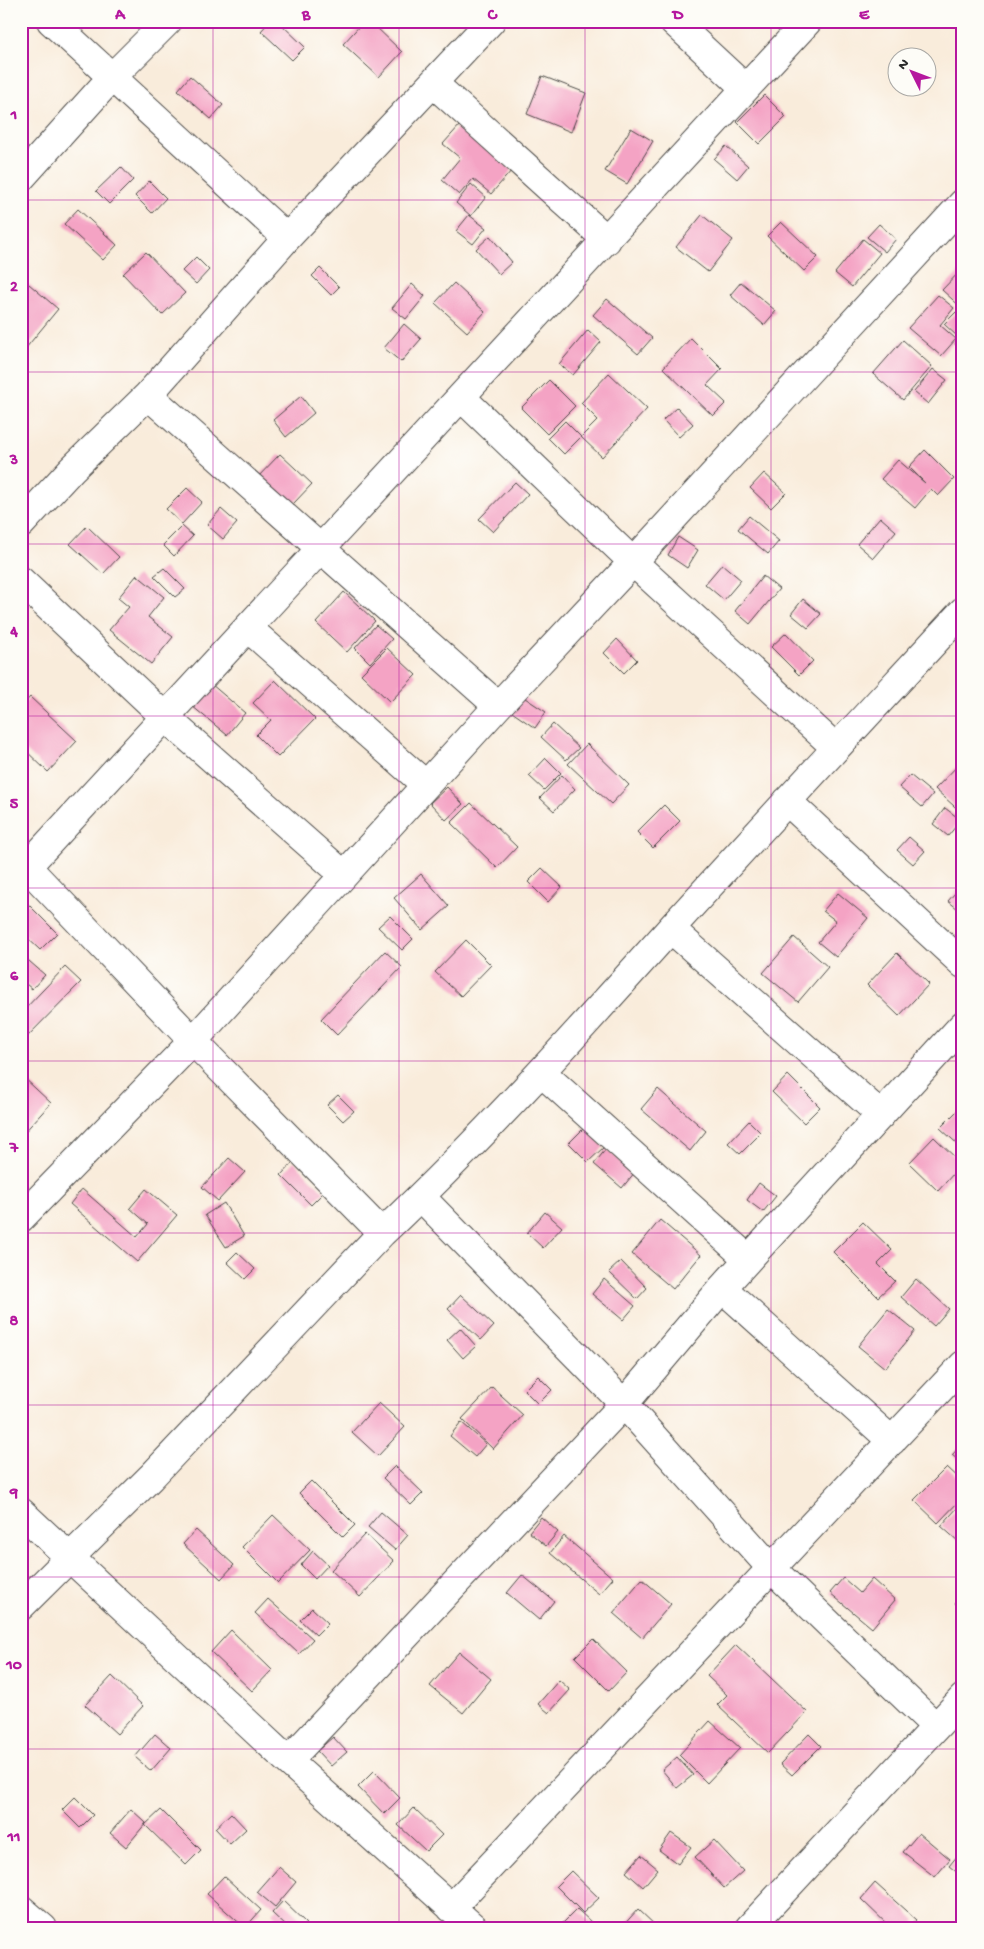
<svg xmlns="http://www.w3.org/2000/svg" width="984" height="1949" font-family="'Gochi Hand',sans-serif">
<rect width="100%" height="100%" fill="#fdfcf7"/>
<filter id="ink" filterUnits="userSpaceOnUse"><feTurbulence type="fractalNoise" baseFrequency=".02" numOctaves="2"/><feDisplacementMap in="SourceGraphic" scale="10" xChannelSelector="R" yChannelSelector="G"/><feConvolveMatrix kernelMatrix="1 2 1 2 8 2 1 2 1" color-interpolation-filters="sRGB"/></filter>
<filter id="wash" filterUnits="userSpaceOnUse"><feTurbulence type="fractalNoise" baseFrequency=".0096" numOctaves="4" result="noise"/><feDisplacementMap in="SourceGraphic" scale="20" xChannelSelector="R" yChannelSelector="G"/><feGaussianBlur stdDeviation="1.12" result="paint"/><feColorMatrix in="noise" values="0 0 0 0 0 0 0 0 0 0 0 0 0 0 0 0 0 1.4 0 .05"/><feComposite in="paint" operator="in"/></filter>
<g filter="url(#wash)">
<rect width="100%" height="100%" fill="#f9ecdb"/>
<g id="blocks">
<path fill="#f4a3c4" d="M270,21H278L305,47L292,60L261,31Z
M364,21H370L402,52L379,77L343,44Z
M190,76L223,105L211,119L178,90Z
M542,76L586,93L571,132L527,114Z
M764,95L786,117L759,144L737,122Z
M460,125L512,170L491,194L473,179L459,195L442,180L460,158L443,144Z
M631,128L653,141L627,184L605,171Z
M726,146L748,166L737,179L714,159Z
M121,167L133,180L109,204L96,191Z
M149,181L166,198L152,213L135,196Z
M471,184L486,197L471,216L456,203Z
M78,209L117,245L103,260L64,224Z
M469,215L486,228L473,244L456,231Z
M702,215L733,240L708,272L676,247Z
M781,222L818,257L804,271L767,236Z
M879,224L896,239L885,252L867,237Z
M490,236L512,262L499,274L476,249Z
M863,239L880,253L852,287L835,273Z
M146,252L185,293L162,315L123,274Z
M196,257L209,270L196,284L182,271Z
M320,268L339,287L331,295L312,276Z
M963,268V309L942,290Z
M741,282L776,311L764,325L730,295Z
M454,283L485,312L467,332L435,303Z
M29,284L58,309L21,354V325L27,318L21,313V293Z
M412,284L425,296L406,319L392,308Z
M938,295L954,308L940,325L956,339L941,356L908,328Z
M607,299L652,338L638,354L593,315Z
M956,312L963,318V332L958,337L944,324Z
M404,324L421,339L401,362L384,348Z
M588,330L601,342L573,375L559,364Z
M963,336V351L955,344Z
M691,338L722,369L707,385L726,403L713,416L663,368Z
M903,340L932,366L903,400L873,374Z
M933,369L947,380L928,404L914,392Z
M609,373L647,409L602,457L581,437L598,420L581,403Z
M549,380L575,406L547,434L521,408Z
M301,396L314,413L286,437L273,420Z
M677,407L693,424L679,437L663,420Z
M565,421L581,437L564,454L548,438Z
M925,450L954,479L938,496L931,489L915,508L881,479L898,460L925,483L909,467Z
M280,454L312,484L276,522L255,480Z
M764,473L786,493L771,508L750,488Z
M515,482L528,494L493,532L479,519Z
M187,488L202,502L182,524L166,509Z
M221,509L237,523L223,539L207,525Z
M749,516L779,541L768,554L738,529Z
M880,517L896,531L873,558L857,544Z
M87,526L119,557L103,574L70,544Z
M182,526L193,536L174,556L163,545Z
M678,537L698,550L687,568L668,555Z
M722,564L741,580L724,600L705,584Z
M164,568L185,589L175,597L154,576Z
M137,575L164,597L148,617L173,637L151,664L109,630L129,607L118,598Z
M763,576L779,589L750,624L735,611Z
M344,592L375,621L347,652L316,623Z
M803,599L821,614L808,628L791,614Z
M376,625L392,639L370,663L355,648Z
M786,633L813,661L799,675L771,647Z
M617,639L637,660L624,673L604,653Z
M387,648L416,675L390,702L361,674Z
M275,680L315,719L278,757L256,735L271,720L253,703Z
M211,684L245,713L227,735L192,706Z
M522,696L546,712L535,728L512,712Z
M30,697L77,741L48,772L21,746V707Z
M553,724L579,748L566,760L541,737Z
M587,744L629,785L611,804L568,764Z
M546,758L561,773L544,790L529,776Z
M963,760V814L935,789Z
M562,775L575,789L554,811L540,798Z
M910,775L933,794L922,807L899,787Z
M447,787L463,804L446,820L430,803Z
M471,803L517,847L497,868L451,823Z
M664,805L680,821L653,848L637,832Z
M945,808L961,820L948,836L933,824Z
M909,837L925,851L913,864L897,850Z
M542,868L562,887L548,902L528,882Z
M421,874L449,906L422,930L394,898Z
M963,884V913L948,901Z
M838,893L868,918L836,957L818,942L836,921L823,911Z
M26,902L57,933L40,950L21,932V907Z
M390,916L413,939L402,950L378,927Z
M794,937L828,967L798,1002L763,973Z
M466,940L491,965L461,996L435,972Z
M385,951L402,967L337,1035L321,1019Z
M897,953L929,984L899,1016L867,985Z
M21,954L45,975L32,989L21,980Z
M65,967L81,982L21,1043V1013Z
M21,1075L51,1103L21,1136Z
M788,1075L820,1107L804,1123L772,1092Z
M658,1089L706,1131L690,1151L641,1109Z
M338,1095L354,1111L343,1121L327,1105Z
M963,1105V1149L940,1128Z
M749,1121L761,1133L740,1154L728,1143Z
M585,1127L604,1147L588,1162L569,1143Z
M934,1137L962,1164L938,1191L909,1163Z
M606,1149L635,1172L622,1188L594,1164Z
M229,1158L245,1172L218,1201L202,1187Z
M294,1161L324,1192L311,1205L281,1175Z
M759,1183L776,1196L763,1212L747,1200Z
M82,1189L137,1237L148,1224L130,1208L146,1189L177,1215L137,1262L70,1204Z
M224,1203L244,1236L226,1247L205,1215Z
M545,1212L562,1227L543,1248L527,1233Z
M660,1220L701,1255L673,1289L632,1254Z
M863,1222L892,1250L878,1264L895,1281L878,1297L833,1252Z
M237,1252L255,1269L245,1279L227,1262Z
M621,1261L647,1288L637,1299L609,1272Z
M604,1279L635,1306L623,1320L592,1294Z
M916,1279L949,1309L934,1326L901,1297Z
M461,1295L494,1326L481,1340L448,1309Z
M888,1309L915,1331L885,1368L858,1346Z
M460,1328L476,1346L463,1358L447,1340Z
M538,1376L552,1390L538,1404L524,1390Z
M492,1387L523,1415L493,1449L462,1419Z
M379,1403L405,1427L378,1456L352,1432Z
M461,1422L486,1444L475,1457L450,1436Z
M963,1443V1464L952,1455Z
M395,1466L423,1493L411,1505L383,1478Z
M947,1467L963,1482V1497L938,1523L914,1500Z
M311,1481L355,1525L343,1537L299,1493Z
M959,1506L963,1510V1538L959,1542L941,1526Z
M381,1512L408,1535L395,1550L368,1527Z
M273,1515L310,1550L278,1583L242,1547Z
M541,1517L558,1532L546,1546L529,1532Z
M196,1530L234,1565L221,1579L183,1544Z
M365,1534L394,1561L360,1597L331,1570Z
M564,1536L613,1578L599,1594L550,1553Z
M313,1551L328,1565L315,1579L301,1565Z
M963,1567V1577L958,1572Z
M522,1575L554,1601L539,1620L507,1593Z
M843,1578L860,1593L872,1579L895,1600L872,1628L830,1593Z
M642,1579L671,1604L642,1638L613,1613Z
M963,1595V1611L955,1603Z
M268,1599L313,1639L299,1654L255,1613Z
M312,1608L328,1623L316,1635L300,1620Z
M231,1630L272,1670L252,1691L211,1652Z
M593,1639L627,1672L609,1691L575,1657Z
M736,1645L807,1712L768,1753L717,1705L727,1695L707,1676Z
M459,1652L491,1679L463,1713L430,1686Z
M112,1676L143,1706L117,1734L85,1705Z
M559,1680L570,1690L549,1713L538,1704Z
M710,1721L740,1748L707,1783L679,1755Z
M155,1734L171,1748L151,1771L135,1757Z
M809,1734L821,1746L792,1775L780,1764Z
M333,1737L347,1752L331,1766L317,1751Z
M677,1757L693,1775L677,1788L662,1770Z
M374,1771L400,1798L384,1814L358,1787Z
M75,1797L93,1815L80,1828L62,1810Z
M414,1808L442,1835L426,1851L398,1825Z
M131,1809L146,1823L126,1847L110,1833Z
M161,1810L201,1850L186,1865L145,1825Z
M231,1813L246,1829L230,1844L215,1828Z
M671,1833L691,1847L678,1864L659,1850Z
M919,1833L950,1859L935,1877L903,1852Z
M714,1840L743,1871L724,1888L695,1857Z
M963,1849V1877L949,1866Z
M641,1855L658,1869L643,1887L626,1872Z
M279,1867L296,1882L275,1907L257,1892Z
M571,1871L599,1898L583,1913L556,1886Z
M224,1876L261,1910L245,1928L207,1894Z
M875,1883L916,1920L908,1928H891L861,1899Z
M283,1901L306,1923L301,1928H288L272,1913Z
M577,1909L592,1923L587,1928H568L563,1923Z
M638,1909L658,1928H621Z"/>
</g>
</g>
<g filter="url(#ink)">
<use href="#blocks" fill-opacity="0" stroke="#4a4845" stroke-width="1"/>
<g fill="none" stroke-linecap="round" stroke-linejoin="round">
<g stroke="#4a4845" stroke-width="30">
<path id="minor" d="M51,21L287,238
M673,21L745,88
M433,83L607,240
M21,178L112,77L168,21
M148,395L498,706
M462,398L633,562L835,747
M21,524L72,469L148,395L287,238L491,21
M21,581L165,717L344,875
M248,628L426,785
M787,801L963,964
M27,867L193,1041L382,1233
M21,873L808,21
M671,929L881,1115
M541,1072L748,1259
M421,1197L624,1404L772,1569L936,1727
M21,1218L193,1041L498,706L633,562L963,203
M722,1288L892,1441
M21,1512L288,1761L474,1928
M21,1606L151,1477L382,1233C485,1136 579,1031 673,926C769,820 866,716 963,611
M288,1761L624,1404L722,1288L963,1025
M451,1908L963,1365
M21,1909L43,1928
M749,1928L963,1698"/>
</g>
<use href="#minor" stroke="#fff" stroke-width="28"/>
</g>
</g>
<path fill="none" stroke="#b5179e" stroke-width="1" stroke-opacity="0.55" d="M213,21V1928M399,21V1928M585,21V1928M771,21V1928M21,200H963M21,372H963M21,544H963M21,716H963M21,888H963M21,1061H963M21,1233H963M21,1405H963M21,1577H963M21,1749H963"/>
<rect width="984" height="1949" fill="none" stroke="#fdfcf7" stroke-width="55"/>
<g transform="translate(912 72) rotate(312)"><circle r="24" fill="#fdfcf7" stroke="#a9a8a5"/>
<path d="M0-4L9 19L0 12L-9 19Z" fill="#b5179e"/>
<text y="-8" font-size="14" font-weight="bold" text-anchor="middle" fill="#2b2b2b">N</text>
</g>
<rect x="28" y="28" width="928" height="1894" fill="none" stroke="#b5179e" stroke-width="2"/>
<g font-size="16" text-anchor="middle" font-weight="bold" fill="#b5179e">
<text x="120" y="19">A</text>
<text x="306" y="19">B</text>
<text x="492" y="19">C</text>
<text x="678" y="19">D</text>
<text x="864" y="19">E</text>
<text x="14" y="119">1</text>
<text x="14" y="291">2</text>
<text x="14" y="464">3</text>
<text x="14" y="636">4</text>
<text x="14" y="808">5</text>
<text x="14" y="980">6</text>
<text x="14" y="1152">7</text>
<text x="14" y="1325">8</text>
<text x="14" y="1497">9</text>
<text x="14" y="1669">10</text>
<text x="14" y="1841">11</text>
</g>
</svg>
